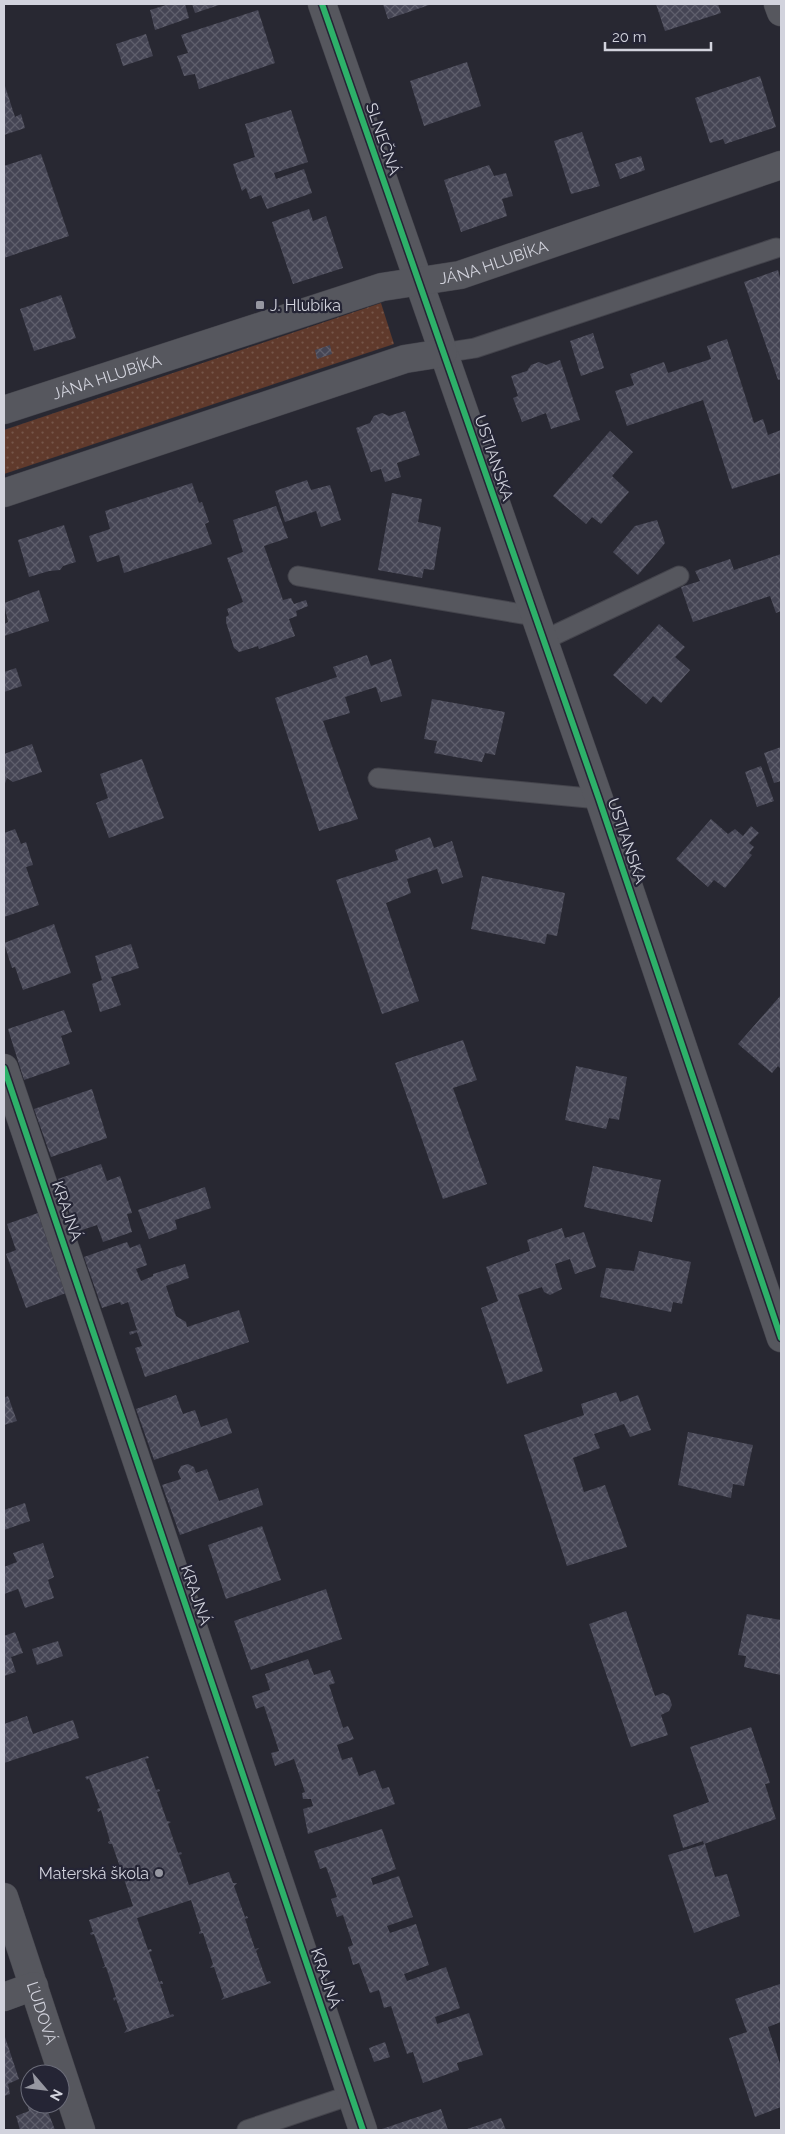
<svg xmlns="http://www.w3.org/2000/svg" width="785" height="2134" font-family="Raleway,sans-serif">
<defs>
<pattern id="grass-dots" width="8" height="8" patternUnits="userSpaceOnUse" patternTransform="scale(1.25)"><rect width="8" height="8" fill="#603a2c"/><path d="M2 2h.1M6 6h.1" fill="none" stroke="#76564a" stroke-width="1.8" stroke-linecap="round"/></pattern>
<pattern id="building-cross-hatch" width="8" height="8" patternUnits="userSpaceOnUse" patternTransform="scale(1.25)"><rect width="8" height="8" fill="#454554"/><path d="M0 0l8 8M0 8l8-8" fill="none" stroke="#5f5f6c"/></pattern>
</defs>
<rect width="100%" height="100%" fill="#282832"/>
<path fill="url(#grass-dots)" d="M381,303L394,344L4,474V430Z"/>
<path fill="url(#building-cross-hatch)" d="M169,4H185L189,18L155,30L150,10Z
M192,4H222L195,13Z
M383,4H432L388,19Z
M656,4H718L721,13L665,31Z
M258,10L275,63L199,89L195,74L184,76L177,56L188,53L181,35Z
M146,34L153,56L123,66L116,44Z
M467,62L481,106L424,126L410,81Z
M760,76L776,127L725,144L723,139L710,143L695,98Z
M4,83L15,117L21,114L25,128L4,135Z
M291,110L308,162L274,173L276,179L304,169L312,193L267,209L261,195L250,199L246,188L242,191L233,164L255,157L245,124Z
M582,132L600,186L571,194L554,141Z
M41,154L69,236L4,258V166Z
M641,156L645,170L620,179L615,164Z
M489,165L494,176L506,173L513,196L502,199L507,216L461,232L444,180Z
M309,209L313,221L326,216L343,268L293,284L272,222Z
M778,270L781,281V379L778,380L744,282Z
M61,295L76,338L34,351L20,309Z
M593,333L604,368L581,376L570,341Z
M727,339L754,423L763,419L768,435L781,430V473L732,489L703,400L627,426L615,391L634,385L630,374L664,362L668,373L711,359L707,346Z
M330,345L332,354L317,359L315,350Z
M560,360L580,420L551,429L546,413L522,422L513,398L518,396L511,376L527,371L531,365L539,362L546,365Z
M405,411L420,455L397,463L401,477L385,482L381,469L371,472L356,428L370,423L374,416L382,413L389,416Z
M610,431L633,452L612,476L629,492L601,524L592,517L586,524L553,496Z
M307,480L311,490L330,485L341,520L321,527L316,511L285,522L275,491Z
M192,483L199,503L202,502L209,522L205,524L212,544L124,573L119,555L97,562L89,536L110,529L105,511Z
M392,493L422,499L418,522L441,527L434,570L424,569L422,578L378,570Z
M276,506L288,538L264,546L283,600L291,598L294,604L306,600L308,606L296,611L297,616L289,619L295,636L259,649L258,646L239,652L234,648L226,622V617L229,615L227,609L243,602L227,558L243,552L233,520Z
M657,520L665,543L638,575L613,552L635,526Z
M64,525L76,562L63,566L60,570L49,571L29,577L18,540Z
M781,554V611L776,613L770,596L693,622L681,587L700,581L695,571L730,559L734,570Z
M39,590L49,621L4,636V624L8,622L4,603Z
M659,624L685,647L675,657L690,670L661,703L653,696L646,704L613,675Z
M367,655L371,666L391,659L402,696L381,702L376,687L345,697L350,713L323,721L358,819L319,831L275,698L337,677L333,667Z
M16,668L22,686L4,692V672Z
M432,699L505,712L495,755L485,753L482,762L434,753L437,741L424,739Z
M32,744L42,772L13,782L7,778L4,786V754Z
M781,747V781L774,783L764,753Z
M142,759L164,818L109,838L96,803L108,798L100,774Z
M761,766L774,801L757,807L745,772Z
M711,819L728,834L735,829L743,836L751,826L759,833L749,843L754,847L749,853L752,855L725,888L714,880L708,887L676,859Z
M15,829L21,844L26,842L33,865L26,867L39,905L4,917V833Z
M430,837L434,848L452,841L463,877L442,884L437,869L407,879L411,893L386,903L419,1001L382,1014L336,880L398,860L395,850Z
M482,876L565,893L557,936L547,934L545,944L471,929Z
M54,924L71,973L23,990L15,967L12,968L4,943Z
M131,944L139,968L111,977L121,1005L100,1012L92,984L102,980L95,956Z
M781,995V1069L778,1066L772,1073L738,1044Z
M64,1010L72,1032L61,1036L70,1064L24,1080L8,1029Z
M463,1040L477,1080L453,1088L487,1184L443,1199L395,1063Z
M576,1066L627,1077L619,1120L609,1118L606,1129L565,1120Z
M92,1089L107,1138L51,1157L34,1109Z
M101,1164L107,1181L120,1176L132,1213L127,1214L132,1232L103,1242L97,1225L76,1232L58,1179Z
M593,1166L661,1180L652,1222L584,1207Z
M205,1187L211,1208L175,1220L177,1229L149,1239L138,1210Z
M38,1213L66,1293L26,1308L6,1254L16,1250L7,1224Z
M562,1228L565,1238L584,1232L596,1267L575,1274L570,1259L555,1264L562,1289L550,1295L544,1292L542,1287L518,1295L543,1371L507,1384L481,1308L498,1301L486,1267L530,1251L527,1240Z
M127,1242L130,1248L140,1244L147,1265L136,1269L141,1281L153,1276V1274L185,1264L189,1278L166,1286L176,1316L186,1322L187,1327L239,1310L249,1342L145,1377L135,1348L142,1346L137,1332L130,1335L129,1332L137,1330L128,1302L121,1305L120,1302L102,1308L84,1257Z
M639,1251L691,1262L682,1304L673,1302L671,1312L600,1297L606,1268L634,1271Z
M616,1392L620,1402L638,1395L651,1430L630,1437L624,1424L594,1434L600,1448L573,1458L584,1492L605,1485L627,1547L567,1566L524,1435L584,1415L581,1404Z
M176,1395L183,1414L195,1410L201,1427L227,1418L232,1433L154,1460L136,1409Z
M8,1396L17,1421L4,1425V1398Z
M688,1432L753,1445L744,1486L733,1484L731,1498L678,1485Z
M188,1464L194,1467L196,1473L207,1469L219,1501L258,1488L263,1505L180,1535L162,1485L181,1479L178,1472L181,1466Z
M25,1503L30,1521L4,1530V1510Z
M262,1526L281,1580L226,1599L208,1545Z
M43,1543L54,1577L48,1580L54,1598L25,1608L18,1589L4,1594V1567L17,1562L13,1553Z
M326,1589L342,1639L251,1670L234,1621Z
M626,1611L655,1696L663,1693L669,1696L672,1705L669,1711L661,1715L668,1735L631,1747L589,1624Z
M747,1614L781,1620V1675L744,1667L746,1656L738,1655Z
M15,1632L23,1653L11,1657L16,1672L4,1676V1636Z
M58,1641L63,1656L37,1665L32,1649Z
M308,1659L314,1675L330,1670L335,1683L329,1685L343,1728L348,1726L354,1739L337,1745L342,1760L352,1757L359,1776L375,1770L382,1789L389,1787L395,1804L308,1834L303,1809L313,1806L311,1799H303L302,1793L305,1792L294,1759L275,1766L271,1753L279,1751L264,1706L256,1709L252,1696L270,1690L265,1674Z
M27,1716L33,1734L73,1720L79,1738L4,1763V1724Z
M751,1727L770,1783L765,1784L776,1819L704,1844L703,1841L683,1848L673,1815L709,1802L690,1747Z
M148,1756L149,1758L145,1759L156,1790L159,1789L160,1791L157,1792L167,1821L171,1822L168,1824L178,1853L181,1852L182,1854L179,1855L189,1885L229,1872L233,1883H237L234,1886L245,1917L247,1916L248,1918L245,1919L255,1949L259,1948L256,1951L267,1982L270,1981L271,1983L221,2000L224,1997L214,1967L210,1968L213,1964L203,1933L199,1934V1932L201,1931L191,1900L137,1918L148,1950L151,1949L152,1951L149,1952L159,1982L162,1981L163,1984H160L170,2015L173,2014L174,2016L124,2033L127,2029L116,1999L114,2001L113,1998L116,1997L106,1967L102,1968L105,1966L94,1934L91,1935L90,1933L93,1932L89,1920L133,1906L122,1873L118,1874L121,1870L112,1844H109L108,1842L110,1841L101,1810L98,1812L97,1809L100,1808L89,1778L87,1780L85,1777Z
M382,1829L396,1869L371,1878L373,1885L399,1876L413,1917L387,1926L390,1933L416,1924L429,1965L404,1974L407,1981L446,1967L460,2008L435,2017L437,2024L469,2013L483,2055L457,2063L459,2070L423,2083L413,2052L407,2054L391,2006L384,2008L379,1990L370,1993L359,1963L353,1965L348,1947L353,1945L343,1915L337,1917L331,1899L337,1897L326,1867L320,1869L314,1851Z
M705,1844L715,1877L727,1874L740,1916L694,1933L668,1855Z
M780,1984L781,2022L768,2027L781,2067V2107L755,2117L729,2038L747,2032L735,1999Z
M4,2034L19,2079L8,2084L10,2094L4,2096Z
M385,2042L390,2057L374,2062L369,2048Z
M30,2081V2104H45L55,2130H20L16,2116L29,2111L21,2084Z
M441,2109L448,2130H379Z
M501,2118L506,2130H464Z"/>
<g fill="none" stroke-linecap="round" stroke-linejoin="round">
<g stroke="#44444c" stroke-width="21">
<path id="lane" d="M443,353L475,348L776,248
M298,576L534,616
M542,641L679,576
M378,778L599,799
M247,2130L351,2095"/>
</g>
<g stroke="#44444c" stroke-width="29">
<g id="street">
<path d="M322,4L599,799L781,1338"/>
<path d="M778,4L781,12"/>
<path id="s1" d="M4,410L382,287L460,275L781,165"/>
<path d="M4,493L405,359L443,353"/>
<path d="M4,1068L363,2130"/>
<path id="s2" d="M4,1897L81,2130"/>
<path d="M4,1997L34,1986"/>
</g>
</g>
<use href="#lane" stroke="#56575e" stroke-width="19"/>
<use href="#street" stroke="#56575e" stroke-width="28"/>
<g stroke="#252535" stroke-width="9">
<path id="cycleway" d="M322,4L599,799L781,1338
M4,1068L363,2130"/>
</g>
<use href="#cycleway" stroke="#2db169" stroke-width="6"/>
</g>
<g fill="#9697a1" stroke="#252535" stroke-width="2">
<rect x="255" y="300" width="10" height="10" rx="2.5"/>
<circle cx="159" cy="1873" r="5"/>
</g>
<g text-anchor="middle" dominant-baseline="central" stroke-width="4.5" stroke-linejoin="round" paint-order="stroke">
<g font-size="16" fill="#d2d3dd" stroke="#252535">
<text transform="translate(383 139) rotate(71)">SLNEČNÁ</text>
<text stroke="none"><textPath href="#s1" startOffset="512">JÁNA HLUBÍKA</textPath></text>
<text stroke="none"><textPath href="#s1" startOffset="108">JÁNA HLUBÍKA</textPath></text>
<text transform="translate(494 458) rotate(71)">USTIANSKA</text>
<text transform="translate(627 841) rotate(71)">USTIANSKA</text>
<text transform="translate(67 1211) rotate(71)">KRAJNÁ</text>
<text transform="translate(196 1595) rotate(71)">KRAJNÁ</text>
<text transform="translate(326 1978) rotate(71)">KRAJNÁ</text>
<text stroke="none"><textPath href="#s2" startOffset="122">ĽUDOVÁ</textPath></text>
</g>
<g font-size="16" fill="#d2d3dd" stroke="#252535" text-anchor="start">
<text x="270" y="305">J. Hlubíka</text>
<text x="149" y="1873" text-anchor="end">Materská škola</text>
</g>
</g>
<rect width="785" height="2134" fill="none" stroke="#d2d3dd" stroke-width="10"/>
<g transform="translate(45 2089) rotate(118)"><circle r="24" fill="#252535" stroke="#6a6b78"/>
<path d="M0-4L9 19L0 12L-9 19Z" fill="#9697a1"/>
<text y="-8" font-size="14" font-weight="bold" text-anchor="middle" fill="#d2d3dd">N</text>
</g>
<path d="M605 42v8h106v-8" fill="none" stroke="#d2d3dd" stroke-width="2.5"/>
<text x="612" y="42" font-size="15" fill="#d2d3dd" stroke="#252535" stroke-width="4" paint-order="stroke">20 m</text>
</svg>
